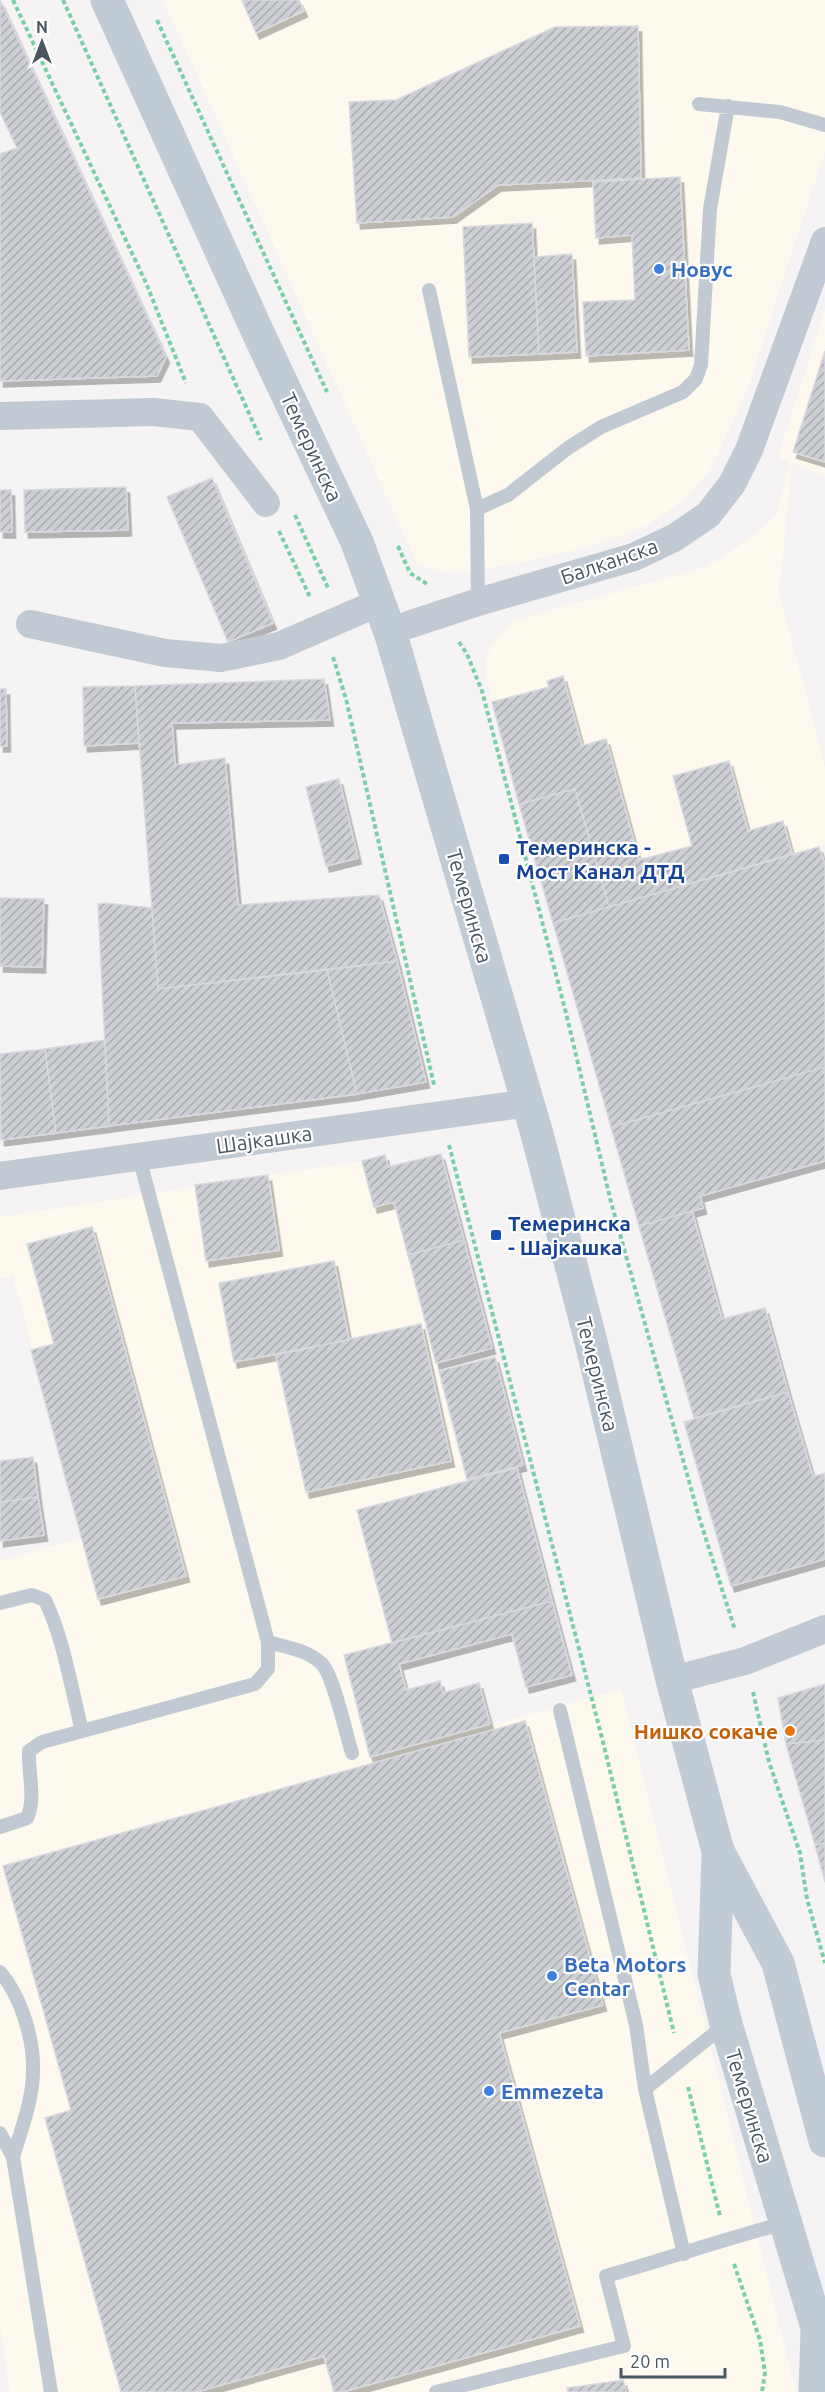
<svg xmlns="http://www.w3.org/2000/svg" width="825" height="2392" font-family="Ubuntu,sans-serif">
<defs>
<pattern id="building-hatch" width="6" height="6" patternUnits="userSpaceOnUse" patternTransform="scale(1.5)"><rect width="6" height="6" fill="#cdcfd5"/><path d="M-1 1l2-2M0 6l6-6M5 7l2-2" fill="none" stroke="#a8abb0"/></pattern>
<filter id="shadow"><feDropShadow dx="3.5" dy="6" stdDeviation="0" flood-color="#0004"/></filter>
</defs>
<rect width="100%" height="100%" fill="#f5f3f3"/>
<path fill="#fdf9ef" d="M163,0H825V151L748,388L710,471L682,502L646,526L590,547L509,565L454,573L437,571L417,564Z
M825,309V476L792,463L779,591L825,768V845L553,923L492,702L486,673V657L496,638L515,620L702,568L722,558L754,535L776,516L790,462L778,457Z
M362,1161L374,1207L394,1202L466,1481L357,1510L392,1643L344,1656L369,1758L621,1689L796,2392H626L622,2380L568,2388V2392H10L0,2325V1561L81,1538L13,1276L0,1279V1217Z"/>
<path fill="url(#building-hatch)" stroke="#d7d9de" stroke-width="1.5" filter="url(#shadow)" d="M0,0L166,357L157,376L0,381V154L17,148L0,112Z
M242,0H299L304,11L256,33Z
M638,26L641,178L498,185L453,217L357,223L349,102L396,100L555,27Z
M680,177L689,350L586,356L583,302L635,300L632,235L596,238L593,182Z
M532,223L539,354L469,357L463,227Z
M572,254L577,352L539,354L534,257Z
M825,351V462L793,452Z
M212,478L273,623L228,642L167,497Z
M126,487L128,530L25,532L24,490Z
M0,490H11L12,532H0Z
M563,676L582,746L606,739L639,860L692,846L673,776L729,761L748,831L783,821L792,854L609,907L575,789L519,804L492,702L549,687L547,681Z
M324,679L330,720L172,723L175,765L225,758L238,905L379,895L397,961L158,989L135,686Z
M135,686L139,743L84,746L83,687Z
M0,689H6L7,746H0Z
M339,779L358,858L326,866L306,787Z
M575,789L609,907L553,923L519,804Z
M819,847L825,865V1067L611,1127L553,923Z
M0,898L44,899L42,967L0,966Z
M105,903L152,908L158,989L327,970L357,1094L109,1126L98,904Z
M397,961L426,1082L357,1094L327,970Z
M105,1040L109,1126L56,1133L45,1049Z
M45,1049L56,1133L1,1140L0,1054Z
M825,1067V1161L700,1196L703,1208L639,1226L611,1127Z
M441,1154L464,1240L408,1255L394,1202L374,1207L362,1161L385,1155L388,1167Z
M268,1175L279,1250L206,1261L195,1185Z
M692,1211L722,1319L765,1308L788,1392L694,1418L639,1226Z
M92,1227L186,1576L98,1599L31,1350L54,1344L27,1244Z
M464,1240L492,1348L436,1363L408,1255Z
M334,1261L349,1340L234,1362L219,1283Z
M421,1324L451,1461L306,1492L276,1355Z
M495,1357L523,1465L467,1479L439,1371Z
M788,1392L813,1477L825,1473V1559L731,1586L684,1422Z
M33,1457L38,1497L0,1502V1461Z
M517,1468L552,1601L392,1643L357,1510Z
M38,1497L44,1535L0,1541V1502Z
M552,1601L572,1675L526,1687L512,1634L399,1664L406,1690L440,1681L443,1693L479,1683L490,1724L370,1757L344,1655Z
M825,1684V1740L786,1744L778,1698Z
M525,1721L603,2005L499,2033L580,2326L342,2392H334L324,2356L196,2392H121L45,2118L71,2110L3,1866Z
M825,1740V1843L815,1845L786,1744Z
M825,1843V1882L815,1845Z
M623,2380L626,2392H568L567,2388Z"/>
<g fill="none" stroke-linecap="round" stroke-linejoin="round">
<path stroke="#7ad0a6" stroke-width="4" stroke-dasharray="4.5 3" stroke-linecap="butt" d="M13,0L146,283L186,383
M63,0L261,440
M157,20L327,392
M295,515L329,590
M279,531L310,597
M398,546L410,573L427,584
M459,642L467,654L482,691L566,1013L611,1202L699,1517L735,1630
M333,657L346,699L434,1085
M449,1145L603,1742L674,2033
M753,1692L769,1762L800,1853L807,1899L825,1963
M688,2087L720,2216
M734,2264L760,2340L765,2373L762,2392"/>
<path stroke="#c1cad2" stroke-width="14" d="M699,104L780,112L825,125
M429,290L477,509L478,602
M477,509L508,495L568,448L601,427L683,392L696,379L701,365L710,209L728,106
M0,1603L32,1595L45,1600C64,1640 71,1687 82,1731
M268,1642C286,1647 307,1650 321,1663C333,1673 346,1734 352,1753
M560,1710L636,2025L645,2089
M0,1827L27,1818C36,1799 28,1773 29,1751L42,1742L255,1684L268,1669V1642L139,1157
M0,1972C21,1996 34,2039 33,2071C33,2100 21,2130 13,2157
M0,2133L13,2157L51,2392
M684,2254L645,2089L726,2024
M436,2392L624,2346L606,2276C666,2259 725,2239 785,2223"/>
<path stroke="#c1cad2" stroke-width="28" d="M0,416L153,412L200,417L266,503
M30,624L165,653L221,658L279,646L380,602
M390,631L478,602L634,557L674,538L708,515L732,484L749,450L825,241
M0,1176L529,1103
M672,1680L745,1661L825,1629"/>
<path stroke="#c1cbd6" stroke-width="33" d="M107,0L260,337L357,542L391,635L537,1134L591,1342L672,1680L718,1851L778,1963L825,2141
M718,1853L714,1974L726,2024L825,2354
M815,2392L817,2331"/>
</g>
<g fill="#3f7fe0" stroke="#fff" stroke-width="2">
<circle cx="659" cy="269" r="6"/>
<circle cx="552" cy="1976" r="6"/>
<circle cx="489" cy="2091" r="6"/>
</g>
<g fill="#1a4fb4" stroke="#fff" stroke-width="2">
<rect x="498" y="853" width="12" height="12" rx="3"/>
<rect x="490" y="1229" width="12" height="12" rx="3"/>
</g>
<circle fill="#e8710a" stroke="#fff" stroke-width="2" cx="790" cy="1731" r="6"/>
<g text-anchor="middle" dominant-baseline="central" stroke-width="4.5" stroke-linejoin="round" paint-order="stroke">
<g font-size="21" font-weight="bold" fill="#366cbe" stroke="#fff" text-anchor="start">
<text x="671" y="269">Новус</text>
<text x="564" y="1964">Beta Motors<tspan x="564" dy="24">Centar</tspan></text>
<text x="501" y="2091">Emmezeta</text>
</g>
<g font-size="21" fill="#4a5661" stroke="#fff">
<text transform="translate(312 447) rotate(65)">Темеринска</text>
<text transform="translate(609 561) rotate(-19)">Балканска</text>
<text transform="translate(470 906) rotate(74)">Темеринска</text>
<text transform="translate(264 1139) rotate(-8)">Шајкашка</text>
<text transform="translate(598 1374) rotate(76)">Темеринска</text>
<text transform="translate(750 2106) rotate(73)">Темеринска</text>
</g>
<g font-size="21" font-weight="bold" fill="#164399" stroke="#fff" text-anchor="start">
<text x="516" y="847">Темеринска -<tspan x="516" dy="24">Мост Канал ДТД</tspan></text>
<text x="508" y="1223">Темеринска<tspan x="508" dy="24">- Шајкашка</tspan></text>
</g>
<g font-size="21" font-weight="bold" fill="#c56008" stroke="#fff" text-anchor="end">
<text x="778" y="1731">Нишко сокаче</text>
</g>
</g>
<g transform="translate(42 42)" stroke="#ffffff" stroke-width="4.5" paint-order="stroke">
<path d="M0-4.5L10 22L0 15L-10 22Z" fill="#4a5661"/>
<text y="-9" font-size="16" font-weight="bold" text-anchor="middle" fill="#4a5661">N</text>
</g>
<path d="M621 2368v9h104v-9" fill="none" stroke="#4a5661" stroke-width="3"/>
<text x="630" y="2368" font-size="18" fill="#4a5661" stroke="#ffffff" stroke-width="4.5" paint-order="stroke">20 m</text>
</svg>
